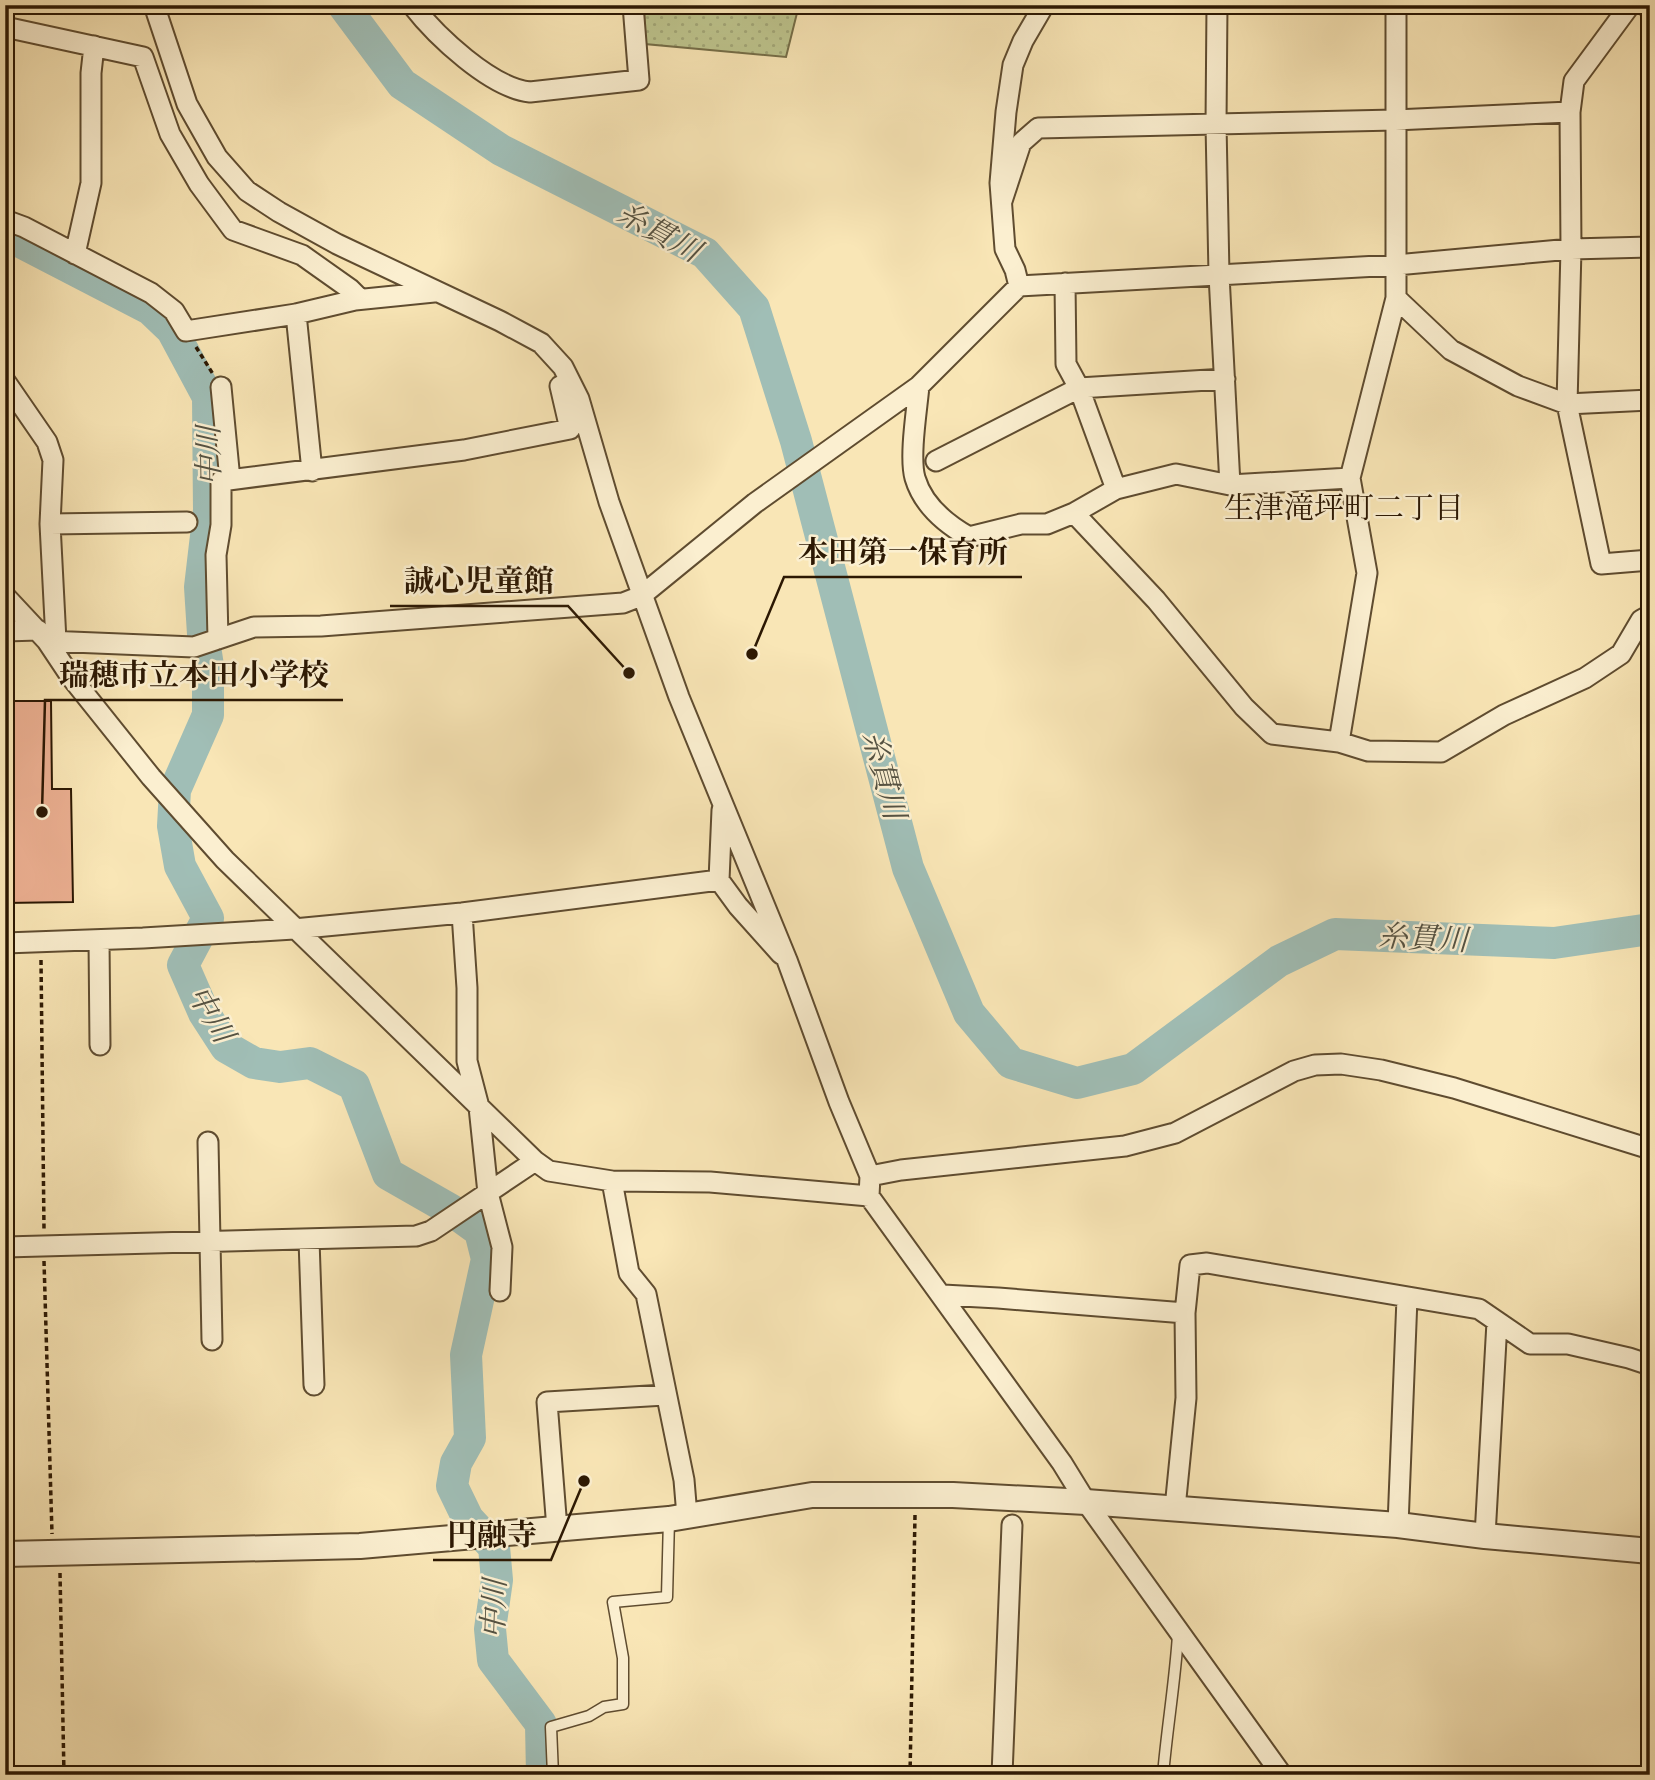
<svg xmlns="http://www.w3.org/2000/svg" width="1655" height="1780" font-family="'IM FELL Great Primer','Noto Serif JP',serif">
<defs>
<pattern id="grass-dots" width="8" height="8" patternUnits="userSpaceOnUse" patternTransform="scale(1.75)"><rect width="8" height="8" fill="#bec58e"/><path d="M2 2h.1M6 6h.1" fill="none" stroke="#a3a879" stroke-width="1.8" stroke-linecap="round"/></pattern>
</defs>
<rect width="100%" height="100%" fill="#f9e6b6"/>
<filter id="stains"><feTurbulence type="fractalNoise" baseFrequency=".00286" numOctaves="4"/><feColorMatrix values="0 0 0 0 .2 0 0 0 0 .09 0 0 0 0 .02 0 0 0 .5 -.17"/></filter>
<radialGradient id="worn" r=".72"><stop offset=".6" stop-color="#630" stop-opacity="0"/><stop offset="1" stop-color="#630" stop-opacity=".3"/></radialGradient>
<path fill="url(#grass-dots)" stroke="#756e48" stroke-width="2" d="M644,5H799L786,57L645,44Z"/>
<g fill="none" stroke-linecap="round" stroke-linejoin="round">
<path stroke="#a0beb6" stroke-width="32" d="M343,5L402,84L501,150L705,253L754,308L796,441L908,868L969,1013L1011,1063L1077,1083L1133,1069L1279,961L1335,934L1554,943L1650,929
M5,234L150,309L172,330L208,397L209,510L200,587L203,634L208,666V715L175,790L173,826L180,866L208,918L183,965L204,1013L226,1047L254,1063L280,1067L310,1063L354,1085L388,1174L451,1210L480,1231L487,1259L466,1355L470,1438L456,1463L452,1486L468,1519L494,1547L497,1580L490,1629L493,1660L541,1724L542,1775"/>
</g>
<path fill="#eaae90" stroke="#2c1803" stroke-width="2" d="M5,701H51L52,789H71L73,902L5,903Z"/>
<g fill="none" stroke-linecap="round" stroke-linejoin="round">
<g stroke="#5f4c30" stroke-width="13">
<path id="service" d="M553,1775L551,1727L589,1716L604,1707L623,1704V1658L613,1602L667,1597L669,1519
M1163,1775C1167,1728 1175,1682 1178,1635"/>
</g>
<g stroke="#5f4c30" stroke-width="23">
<path id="minor" d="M154,5L187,104L217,157L247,191L279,212L337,244L500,321L541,343L563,367L579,399L609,502L679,697L787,960L839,1102L870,1176L869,1196L1062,1463L1086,1502L1282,1775
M412,5C436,36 491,88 530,92L639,80L633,5
M1217,5L1216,124L1219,275L1230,485L1350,478
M1630,5L1574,81L1570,112L1571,249L1567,404L1601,564L1650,560
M5,27L143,57L170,134L199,184L233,230L302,255L350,289L360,299
M1002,201L1021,143L1038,128L1395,120L1570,112
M5,220L24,227L151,293L174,311L186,331L296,314L355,300L434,292
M75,254L91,183V73L94,46
M1065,283L1066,364L1079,388L1116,489L1074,513
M1019,286L1015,270L1005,249L1000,183L1006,112L1013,65L1023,41L1044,5
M1396,298L1451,350L1518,386L1567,404L1650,400
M296,314L312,471
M5,381L47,442L53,460L50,524L56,641
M919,386C917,409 909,457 915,478C923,505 946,524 969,537L1021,524H1047L1074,513L1156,600L1244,707L1272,734L1339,742L1368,751L1441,752L1504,715L1585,678L1621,654L1641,620L1650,615
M221,387L230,480
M936,461L1079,388L1225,379
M1116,489L1176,474L1230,485
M50,524L187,522
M5,596L47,641L71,677L151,777L225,860L535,1161L549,1171L612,1181L710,1182L869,1196
M5,631L38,630
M218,639L216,555L221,525V481L464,450L570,429L560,386L570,382
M47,641L194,647L254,627L321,626L623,603L641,596L755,503L919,386L1019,286L1396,265L1571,249L1650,247
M1339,742L1367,573L1350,478L1396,298V5
M719,880L738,906L781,954
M462,913L467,988V1061L479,1107L488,1193L502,1247L500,1291
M99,940L100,1045
M5,943L143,938L294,929L462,913L719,880L722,810
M208,1142L212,1340
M870,1176L901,1170L1125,1146L1175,1133L1294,1071L1315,1065L1341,1064L1381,1070L1454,1088L1650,1149
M612,1181L629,1273L646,1294L684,1480L687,1516
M309,1240L314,1385
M5,1247L416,1236L431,1231L535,1161
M943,1295L998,1298L1185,1313L1190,1265L1207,1263L1479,1309L1530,1344H1568L1629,1358L1650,1365
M1175,1508L1186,1398L1185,1313
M1398,1525L1407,1298
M557,1529L547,1402L665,1395
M1485,1536L1497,1322
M1002,1775L1012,1525"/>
</g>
<g stroke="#5f4c30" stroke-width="28">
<path id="tertiary" d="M1649,5H1650
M5,1554L360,1546L669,1519L812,1495H953L1086,1502L1398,1525L1485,1536L1650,1551"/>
</g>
<path stroke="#2c1803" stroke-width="3.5" stroke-dasharray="5 3.5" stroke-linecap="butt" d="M196,347L213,374
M41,960L44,1229
M44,1261L52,1534
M60,1573L64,1775
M458,1775L532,1769V1775
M910,1775L915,1515"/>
<use href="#service" stroke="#fbefd0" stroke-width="10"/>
<use href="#minor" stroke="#fbefd0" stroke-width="19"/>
<use href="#tertiary" stroke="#fbefd0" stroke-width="24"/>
</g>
<g text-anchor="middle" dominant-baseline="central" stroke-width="5" stroke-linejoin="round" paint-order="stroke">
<g font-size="30" font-style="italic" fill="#555242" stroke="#fbefd0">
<text transform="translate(659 232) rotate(29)">糸貫川</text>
<text transform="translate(209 456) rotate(-91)">中川</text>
<text transform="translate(884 775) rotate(75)">糸貫川</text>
<text transform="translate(1423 938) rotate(3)">糸貫川</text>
<text transform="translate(211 1014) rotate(59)">中川</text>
<text transform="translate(494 1609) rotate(-88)">中川</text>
</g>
<g font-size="30" fill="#2c1803" stroke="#fbefd0">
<text x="1344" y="508">生津滝坪町二丁目</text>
</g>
</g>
<path fill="none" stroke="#2c1803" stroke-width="2.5" d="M752 654L784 577H1022M629 673L568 606H390M42 812L45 700H343M584 1481L551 1560H433"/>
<g fill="#2c1803" stroke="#fbefd0" stroke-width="2.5">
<circle cx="752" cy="654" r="7"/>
<circle cx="629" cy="673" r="7"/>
<circle cx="42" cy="812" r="7"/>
<circle cx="584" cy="1481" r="7"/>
</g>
<g font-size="30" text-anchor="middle" font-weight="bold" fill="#2c1803" stroke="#fbefd0" stroke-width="5" stroke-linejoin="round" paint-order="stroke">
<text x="903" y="562">本田第一保育所</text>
<text x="479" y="591">誠心児童館</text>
<text x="194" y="685">瑞穂市立本田小学校</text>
<text x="492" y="1545">円融寺</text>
</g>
<rect width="1655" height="1780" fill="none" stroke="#f9e6b6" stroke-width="28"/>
<rect x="7" y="7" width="1641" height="1766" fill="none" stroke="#2c1803" stroke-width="3.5"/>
<rect x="14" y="14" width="1627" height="1752" fill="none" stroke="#2c1803" stroke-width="2"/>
<rect width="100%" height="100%" filter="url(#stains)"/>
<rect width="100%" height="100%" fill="url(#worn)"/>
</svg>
